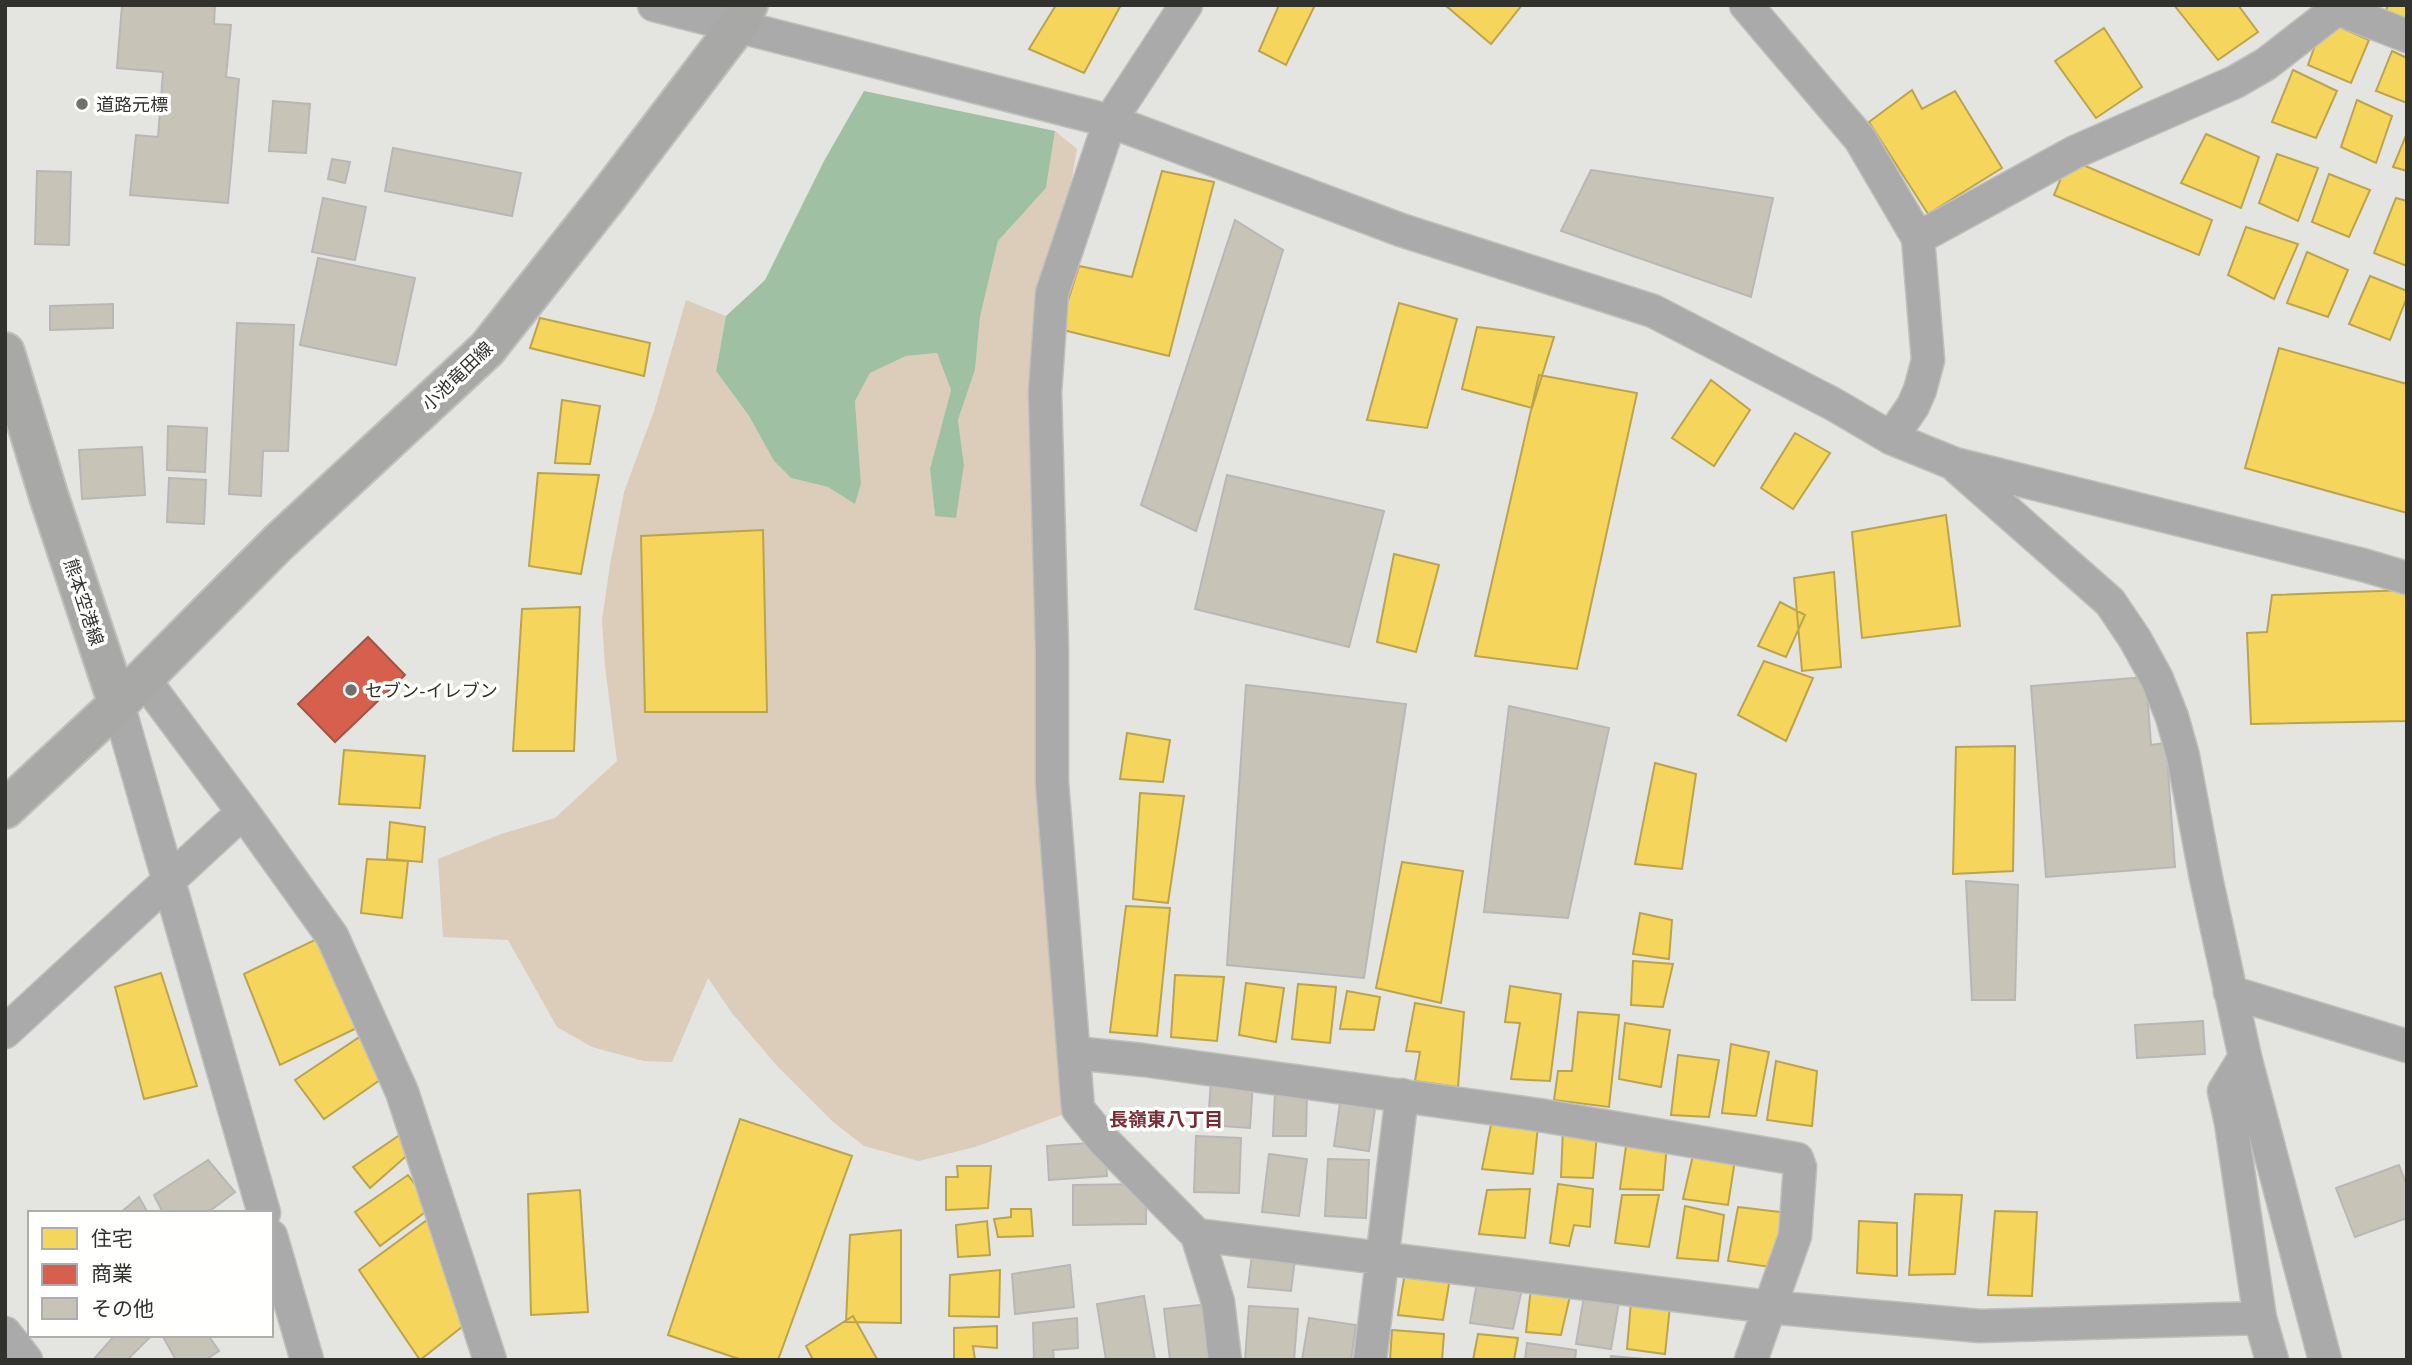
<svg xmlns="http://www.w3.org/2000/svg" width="2412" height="1365" font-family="'Public Sans','Noto Sans JP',sans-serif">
<rect width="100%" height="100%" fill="#e4e4e0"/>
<path fill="#dbcdb9" d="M1055,131L1077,149L1052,293L1045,392L1078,1109L975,1147L919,1161L864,1146L832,1121L778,1067L732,1013L708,978L672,1062L644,1061L592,1047L557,1027L508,940L443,937L438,859L501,834L555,818L617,761L605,666L602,620L610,565L624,492L654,411L686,300L726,316L716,371L749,416L774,461L791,478L828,487L855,503L861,484L855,401L870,373L906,356L937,353L951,390L930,469L935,515L955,518L964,465L958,420L975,370L980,317L998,241L1046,188Z"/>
<path fill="#a0c0a3" d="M864,91L1055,131L1046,188L998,241L980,317L975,370L958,420L964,465L956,518L935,516L930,469L951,390L937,353L906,356L870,373L855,401L861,484L855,504L828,487L791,478L774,461L749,416L716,371L726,316L765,280L824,161Z"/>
<path fill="#f6d55c" stroke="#bba44e" stroke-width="2" d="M1121,5L1084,73L1029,49L1056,5Z
M1279,5H1315L1286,65L1259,51Z
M1445,5H1522L1491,44Z
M2174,5H2238L2258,32L2218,60Z
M2388,5H2407V23L2384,16Z
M2325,18L2330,23L2369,40L2351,83L2308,65Z
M2104,28L2142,87L2096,118L2055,61Z
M2392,51L2407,58V103L2376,91Z
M2293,70L2337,91L2316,138L2272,122Z
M1912,90L1922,109L1955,91L2002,168L1928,214L1869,122Z
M2357,100L2392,116L2376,163L2341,147Z
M2407,133V171L2393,167Z
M2206,134L2259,157L2241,208L2181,183Z
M2277,154L2318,168L2298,221L2259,203Z
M2069,159L2212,220L2199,255L2054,195Z
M1162,171L1214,182L1169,356L1059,329L1079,266L1132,277Z
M2329,174L2370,190L2349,237L2312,222Z
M2396,198L2407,201V266L2374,253Z
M2246,227L2298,244L2274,299L2228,275Z
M2307,252L2348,270L2328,317L2287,303Z
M2370,276L2407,291V297L2390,340L2349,324Z
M1399,303L1457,319L1427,428L1367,420Z
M540,318L650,343L644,376L530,348Z
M1477,327L1554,337L1532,408L1462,389Z
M2279,348L2407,384V513L2245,468Z
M1539,375L1637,393L1577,669L1475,656Z
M1711,380L1750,410L1714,466L1672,438Z
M562,400L600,406L590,464L555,463Z
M1795,433L1830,453L1793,509L1761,488Z
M538,473L599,475L581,574L529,566Z
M1946,515L1960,626L1862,638L1852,532Z
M763,530L767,712H645L641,536Z
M1394,554L1439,565L1416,652L1377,642Z
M1834,572L1841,667L1802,671L1794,578Z
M2407,590V721L2251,724L2247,633L2267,632L2272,595Z
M1780,602L1805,615L1786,657L1758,646Z
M580,607L574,751H513L522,609Z
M1764,661L1813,678L1786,741L1738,715Z
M1127,733L1170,740L1163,782L1120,779Z
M2015,746L2013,871L1953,874L1956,747Z
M344,750L425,756L420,808L339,804Z
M1655,763L1696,774L1682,869L1635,864Z
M1140,793L1184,796L1168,903L1133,899Z
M390,822L425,827L422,862L387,859Z
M367,859L408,861L402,918L361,913Z
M1402,862L1463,871L1441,1003L1376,988Z
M1126,906L1170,908L1157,1036L1110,1032Z
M1640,913L1672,920L1669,959L1633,954Z
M323,936L363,1025L280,1065L244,974Z
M1633,961L1673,964L1663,1007L1631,1005Z
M161,973L197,1086L144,1099L115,987Z
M1175,975L1224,977L1217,1041L1171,1037Z
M1246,983L1284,988L1276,1042L1239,1035Z
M1298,984L1336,987L1330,1043L1292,1039Z
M1510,986L1561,994L1550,1081L1511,1079L1520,1023L1505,1022Z
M1347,991L1380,997L1374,1030L1340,1029Z
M1415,1003L1464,1012L1458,1087L1415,1081L1420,1052L1406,1051Z
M1578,1012L1619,1015L1609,1107L1554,1100L1558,1071H1572Z
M1625,1023L1670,1030L1661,1087L1619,1079Z
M361,1036L387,1075L324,1119L295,1080Z
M1731,1044L1769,1052L1756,1116L1722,1113Z
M1678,1055L1719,1060L1709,1117L1671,1115Z
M1776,1061L1817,1071L1812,1126L1767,1120Z
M740,1119L852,1156L778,1360H742L668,1335Z
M1492,1120L1538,1126L1533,1174L1482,1169Z
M1563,1129L1597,1134L1593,1178L1561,1177Z
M404,1132L412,1151L370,1188L353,1167Z
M1627,1139L1667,1144L1663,1190L1620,1189Z
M1693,1155L1735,1160L1728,1205L1683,1199Z
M957,1166H991L988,1208L946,1210V1177H958Z
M408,1175L432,1207L380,1246L355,1212Z
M1558,1184L1593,1189L1590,1227L1574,1225L1569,1246L1550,1243Z
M1530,1189L1525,1238L1479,1234L1487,1190Z
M580,1190L588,1312L531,1315L528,1194Z
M1915,1194L1962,1195L1955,1274L1909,1275Z
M1622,1195H1659L1649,1247L1615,1243Z
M1685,1206L1724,1215L1718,1261L1677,1258Z
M1738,1207L1788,1213L1777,1268L1728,1261Z
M1011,1209H1031L1033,1236L998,1237L994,1219L1011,1217Z
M1995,1211L2037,1212L2032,1296L1988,1295Z
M427,1220L486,1308L420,1360L359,1270Z
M987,1221L990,1255L958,1257L956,1225Z
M1859,1221L1897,1223V1276L1857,1273Z
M901,1230V1323L846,1322L850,1235Z
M1000,1270L999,1317L949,1316L950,1275Z
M1405,1272L1450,1278L1443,1320L1398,1315Z
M1531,1288L1570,1296L1561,1335L1526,1332Z
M1631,1302L1670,1306L1665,1354L1627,1349Z
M853,1316L877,1359L813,1360L806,1346Z
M997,1326V1348L973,1346L975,1360H954V1328Z
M1392,1330L1444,1334L1442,1360H1390Z
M1478,1334L1518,1338L1514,1360H1473Z"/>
<path fill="#d6604d" stroke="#a45244" stroke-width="2" d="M368,637L405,675L335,742L298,704Z"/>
<path fill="#c7c4b7" stroke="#b8b7b5" stroke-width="2" d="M122,5H215L214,24L231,25L226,77L239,79L228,203L130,195L136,135L158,137L163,72L117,68Z
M273,101L310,104L306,153L269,151Z
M393,148L521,173L512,216L385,191Z
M332,159L350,162L345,183L328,179Z
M1591,170L1773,198L1751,297L1561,231Z
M37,171L71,172L69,245L35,244Z
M323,198L366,207L355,260L312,252Z
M1235,220L1283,250L1196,531L1141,505Z
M318,258L415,278L396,365L300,345Z
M113,304V328L50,330V306Z
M237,323L294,325L288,451H263L261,496L229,494Z
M168,426L207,428L205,472L167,470Z
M142,447L145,495L82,499L79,450Z
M1227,475L1384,511L1349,647L1195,609Z
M169,478L206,480L204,524L167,522Z
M2146,677L2151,745L2166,743L2175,867L2046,877L2031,686Z
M1246,685L1406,704L1364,978L1227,965Z
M1509,706L1609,728L1568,918L1484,912Z
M1966,881L2018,885L2015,1000H1972Z
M2203,1021L2205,1054L2137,1058L2135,1025Z
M1211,1079L1253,1081L1250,1128L1208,1125Z
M1275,1092L1307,1093L1306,1136H1273Z
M1341,1096L1376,1101L1369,1151L1334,1146Z
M1196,1136L1241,1138L1239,1193L1194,1192Z
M1105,1142L1107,1176L1049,1180L1047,1146Z
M1269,1154L1307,1159L1299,1216L1262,1212Z
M1328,1159L1369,1160L1366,1218L1325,1216Z
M208,1160L235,1192L207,1213H163L154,1195Z
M2399,1165L2407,1186V1218L2355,1237L2336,1188Z
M1146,1184V1224L1073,1225V1185Z
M139,1197L148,1213H120Z
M1253,1246L1296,1251L1291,1291L1248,1287Z
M1070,1265L1074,1307L1015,1314L1012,1274Z
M1479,1270L1525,1276L1513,1329L1470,1323Z
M1585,1290L1620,1296L1611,1349L1576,1344Z
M1144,1296L1155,1360H1106L1097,1304Z
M1208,1304L1214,1360H1170L1164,1309Z
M1249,1306L1298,1309L1294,1360H1245Z
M1077,1318L1078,1348L1053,1350L1054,1360H1034L1033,1323Z
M1309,1318L1356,1325L1351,1360H1302Z
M115,1335H147L149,1338L127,1360H93Z
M162,1335H208L219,1351L205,1360H176Z
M1527,1343L1576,1350L1575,1360H1525Z
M1611,1356L1655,1360H1610Z"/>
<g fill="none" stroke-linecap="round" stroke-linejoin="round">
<g stroke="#bfc0bd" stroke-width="35">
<path id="minor" d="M654,5L1110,121L1401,230L1653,311L1833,404L1891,438L1955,464L2363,565L2407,578
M1186,5L1110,121L1052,293L1045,392L1052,648V782L1078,1109L1105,1142L1197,1235L1218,1302L1225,1360
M1746,5L1860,139L1918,238
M2338,9L2407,36
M1891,438L1913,406L1920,390L1928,360L1918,238L2075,152L2235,82L2266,64L2342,5
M1958,468L2110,602L2135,639L2157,679L2172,717L2183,756L2206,878L2245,1057L2325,1360
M143,678L243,812L332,936L402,1092L490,1360
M118,704L264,1213
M2230,992L2407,1046
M5,1032L243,812
M1075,1053L1143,1060L1539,1115L1797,1159L1800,1167L1795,1236L1751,1360
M1197,1235L1769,1307L1980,1326L2260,1318L2231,1123L2224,1091L2245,1057
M271,1236L307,1360
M2260,1318L2272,1360
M5,1333L26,1360
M1370,1360L1402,1095"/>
</g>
<g stroke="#bfc0bd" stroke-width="42">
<path id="secondary" d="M5,352L49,497L118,704
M5,809L118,704L278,543L487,349L608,196L738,25L748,5"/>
</g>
<use href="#minor" stroke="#a9aaa9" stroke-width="32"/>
<use href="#secondary" stroke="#a8a9a7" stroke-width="38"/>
</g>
<g fill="#70706c" stroke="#fffffe" stroke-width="2.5">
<circle cx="82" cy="104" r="7"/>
<circle cx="351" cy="690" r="7"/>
</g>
<g text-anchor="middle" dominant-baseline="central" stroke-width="7" stroke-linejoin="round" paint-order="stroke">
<g font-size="18" fill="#31322e" stroke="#fffffe" text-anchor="start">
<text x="96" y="104">道路元標</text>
<text x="365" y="690">セブン-イレブン</text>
</g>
<g font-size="18" fill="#31322e" stroke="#fffffe">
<text transform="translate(457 376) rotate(-44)">小池竜田線</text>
<text transform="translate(84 602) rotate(72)">熊本空港線</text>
</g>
<g font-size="19" font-weight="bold" fill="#752e35" stroke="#fffffe">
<text x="1166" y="1119">長嶺東八丁目</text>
</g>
</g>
<rect width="2412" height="1365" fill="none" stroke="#31322e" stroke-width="14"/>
<rect x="28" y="1211" width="245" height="126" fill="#fffffe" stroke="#adadab" stroke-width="2"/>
<rect x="42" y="1228" width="35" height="21" fill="#f6d55c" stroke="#adadab" stroke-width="2"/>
<text x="91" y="1246" font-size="21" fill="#31322e">住宅</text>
<rect x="42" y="1264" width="35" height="21" fill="#d6604d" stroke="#adadab" stroke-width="2"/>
<text x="91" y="1281" font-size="21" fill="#31322e">商業</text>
<rect x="42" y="1298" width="35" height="21" fill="#c7c4b7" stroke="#adadab" stroke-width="2"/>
<text x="91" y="1316" font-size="21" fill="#31322e">その他</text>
</svg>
